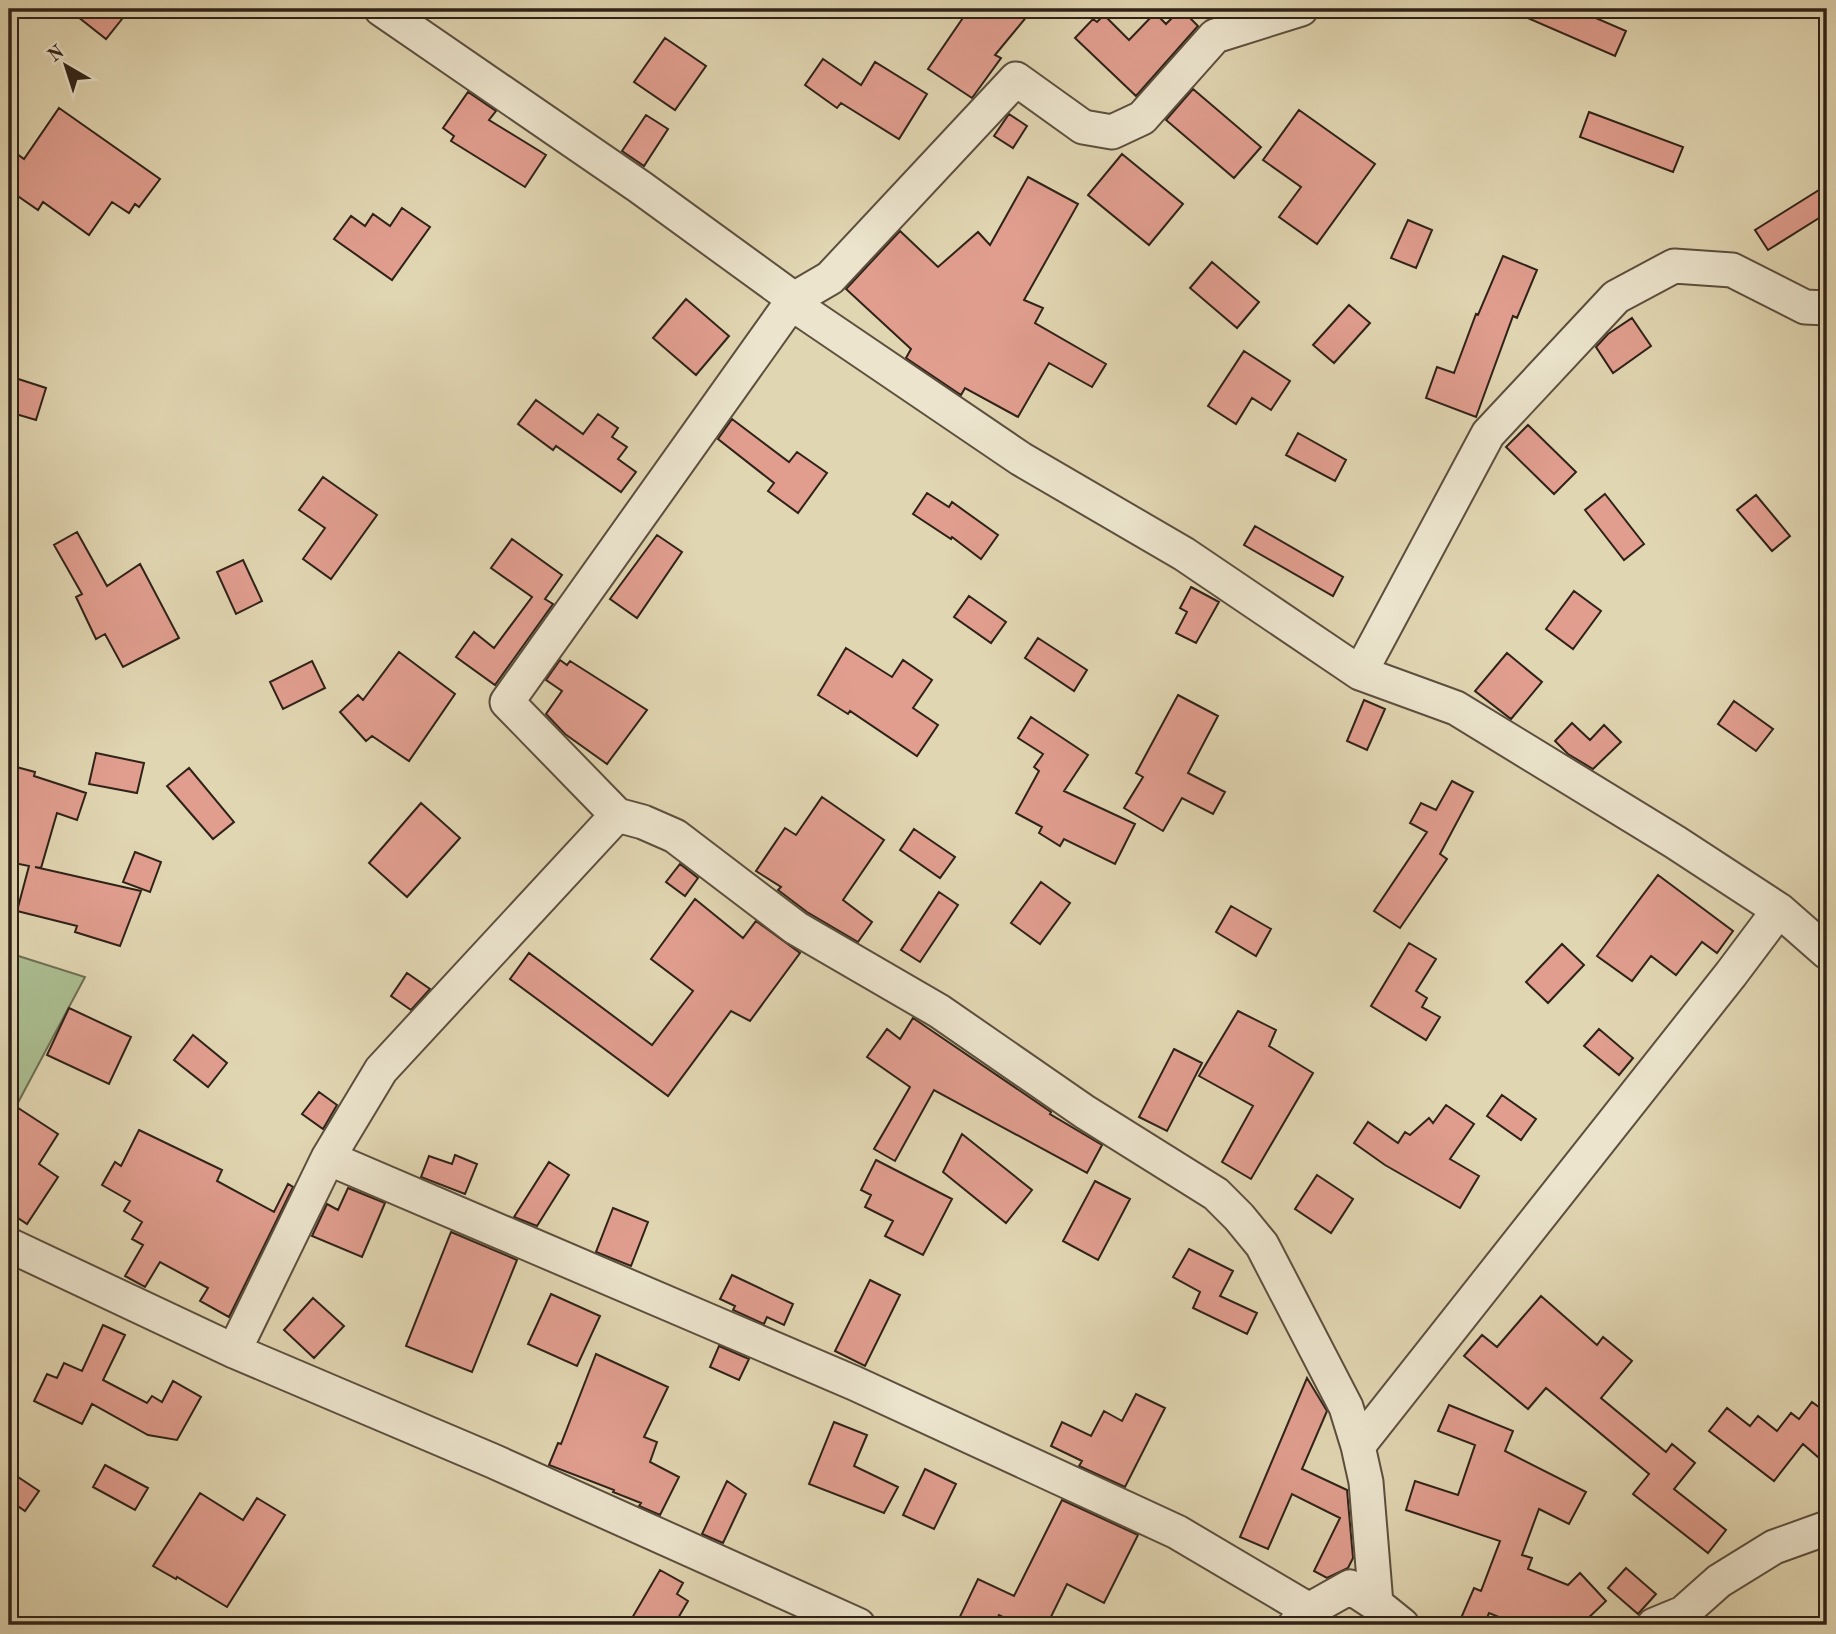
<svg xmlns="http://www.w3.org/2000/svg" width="1836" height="1634" font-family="'Old Standard TT',serif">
<rect width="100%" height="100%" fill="#e1d6b2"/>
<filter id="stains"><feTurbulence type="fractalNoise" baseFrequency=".00286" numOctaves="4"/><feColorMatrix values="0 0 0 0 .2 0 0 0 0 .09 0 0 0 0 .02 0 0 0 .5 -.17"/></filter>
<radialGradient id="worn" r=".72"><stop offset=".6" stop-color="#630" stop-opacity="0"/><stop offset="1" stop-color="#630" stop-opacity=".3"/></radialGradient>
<path fill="#acbf92" stroke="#6e7055" stroke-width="2" d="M9,953L85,977L13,1112L9,1111Z"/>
<path fill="#e19e8f" stroke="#2f2218" stroke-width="2" d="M68,9H109L122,19L106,39Z
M969,9H1033L995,55L1001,58L972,98L928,69Z
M1181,9L1198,26L1136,96L1075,38L1093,19L1097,22L1104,15L1129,40L1155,13L1166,24Z
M1507,9H1575L1626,31L1615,56Z
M665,38L706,66L675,110L634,82Z
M823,59L861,85L875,62L927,94L899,139L841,103L837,108L805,85Z
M1193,89L1261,147L1234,178L1166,120Z
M468,92L496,111L489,120L546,155L525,187L451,141L454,136L443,128Z
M59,108L160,179L139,207L135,204L129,213L112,202L89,235L43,202L38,210L9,190V148L24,159Z
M1299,110L1375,164L1317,244L1279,217L1301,187L1263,160Z
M1589,112L1683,147L1673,172L1580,137Z
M1009,114L1027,126L1013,148L994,136Z
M646,115L668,129L644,166L622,151Z
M1122,154L1183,204L1149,245L1088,195Z
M1028,177L1078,204L1024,300L1043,308L1035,323L1106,364L1092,387L1049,363L1018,417L965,388L961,395L906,358L911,349L846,289L900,231L938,267L978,232L990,245Z
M1827,185V213L1768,250L1755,230Z
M402,208L430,227L392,280L334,239L351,216L365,226L373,214L390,226Z
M1408,220L1432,230L1416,268L1391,258Z
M1503,256L1537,270L1517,318L1513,316L1476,417L1426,398L1437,367L1454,373L1476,314L1478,315Z
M1212,262L1259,302L1237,328L1190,288Z
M686,299L729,336L696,375L653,338Z
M1349,305L1370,323L1334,363L1313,345Z
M1632,318L1651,346L1613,373L1596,347L1608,334Z
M1244,351L1290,381L1271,410L1252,398L1236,424L1208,406Z
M9,376L46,388L36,420L9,412Z
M536,400L583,434L598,414L618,428L612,437L627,447L618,459L636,472L621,492L556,446L553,450L518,424Z
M732,419L789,462L797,452L827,473L798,513L768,491L774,483L718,439Z
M1528,425L1576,472L1554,494L1506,447Z
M1298,433L1346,460L1335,481L1286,455Z
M323,477L377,515L331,579L303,559L325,528L299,510Z
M927,493L949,507L952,502L998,535L981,559L952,537L951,539L913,514Z
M1605,494L1644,544L1624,560L1585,510Z
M1756,495L1790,536L1772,551L1737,510Z
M1255,526L1343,577L1333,596L1244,545Z
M77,532L107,586L140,564L179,638L123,667L105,634L96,639L76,597L82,594L54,545Z
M657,535L682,552L637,618L610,599Z
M512,539L562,575L545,599L553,604L495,685L456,657L474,632L494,648L532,597L491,568Z
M243,560L262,601L236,614L217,572Z
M1191,587L1219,602L1196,643L1176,633L1187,612L1180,608Z
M1574,591L1601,611L1573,649L1546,629Z
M969,596L1006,622L991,643L954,617Z
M1038,638L1087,670L1074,691L1025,658Z
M846,648L892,677L903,660L932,680L913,708L938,725L917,756L850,711L848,714L818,695Z
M399,652L455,694L409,761L372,736L366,741L340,712L358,695L363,700Z
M1507,653L1542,682L1511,719L1475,691Z
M560,660L567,665L570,661L647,710L607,764L565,734L546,714L562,691L546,680Z
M312,661L325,688L283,709L270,682Z
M1178,695L1218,716L1188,773L1225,792L1213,814L1182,798L1163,831L1124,808L1143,777L1136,773Z
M1364,700L1385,709L1367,750L1347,741Z
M1734,701L1773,729L1756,751L1718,724Z
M1031,717L1088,755L1064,791L1135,824L1115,864L1064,839L1060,846L1039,833L1042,827L1016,813L1039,771L1034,767L1043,754L1018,738Z
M1572,723L1590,740L1604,725L1621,742L1593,769L1568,754L1555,741Z
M96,753L144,763L137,793L89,784Z
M9,765L35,772L34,776L86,793L77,820L57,813L41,868L35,867L141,891L120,946L75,932L77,926L17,911L29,866L9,862Z
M189,768L234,822L213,839L167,786Z
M1452,781L1473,792L1440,854L1447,859L1400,928L1374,911L1427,832L1410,823L1421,803L1436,810Z
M822,797L884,840L843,900L872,922L858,942L807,912L778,890L781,887L756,871L785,828L796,835Z
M421,803L460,838L407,897L369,863Z
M914,829L955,857L940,878L900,850Z
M135,852L161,862L150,892L123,882Z
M680,864L698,878L685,896L666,882Z
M1658,875L1733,931L1717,953L1702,942L1676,975L1651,956L1632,981L1597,956Z
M1041,882L1070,903L1040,944L1011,923Z
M939,892L958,905L920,962L901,950Z
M695,899L743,938L756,921L800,953L750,1021L731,1011L668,1096L510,979L529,953L652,1045L693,991L651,959Z
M1231,906L1271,929L1256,956L1216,932Z
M1409,943L1436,959L1416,991L1427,998L1422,1007L1440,1017L1426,1040L1371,1006Z
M1562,944L1584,965L1548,1003L1526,982Z
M407,973L430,989L411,1010L391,996Z
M69,1008L131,1037L109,1084L47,1055Z
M1238,1011L1276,1030L1269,1046L1313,1073L1251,1179L1222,1162L1253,1106L1199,1076Z
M913,1018L1051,1112L1050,1114L1102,1145L1087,1173L934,1090L895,1161L874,1149L910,1087L867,1057L887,1029L900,1039Z
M1599,1029L1633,1058L1619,1075L1584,1046Z
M193,1035L227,1063L208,1087L174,1060Z
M1174,1049L1202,1063L1167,1131L1139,1117Z
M319,1092L337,1105L323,1129L302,1114Z
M1502,1095L1536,1119L1521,1140L1487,1116Z
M9,1102L58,1134L39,1164L58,1177L27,1224L9,1212Z
M1446,1105L1474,1124L1450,1159L1479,1176L1460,1208L1385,1165L1354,1143L1368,1122L1398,1143L1405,1132L1410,1135L1429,1118L1433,1123Z
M139,1130L222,1170L217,1181L274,1212L288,1184L293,1187L229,1317L200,1301L208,1288L160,1262L145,1287L125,1276L143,1245L132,1239L142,1222L124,1211L130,1201L102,1185L115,1162L121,1166Z
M962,1134L1032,1190L1006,1223L943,1172Z
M455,1155L477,1164L465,1194L421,1177L429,1156L452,1164Z
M876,1160L952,1199L923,1255L885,1236L893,1221L865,1207L871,1195L861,1190Z
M549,1162L569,1175L537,1226L514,1217Z
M1317,1175L1353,1199L1331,1233L1295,1209Z
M1095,1181L1130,1199L1098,1260L1063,1241Z
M348,1188L385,1203L362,1257L312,1236L327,1204L338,1210Z
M613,1208L648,1222L631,1266L596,1252Z
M451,1232L517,1260L472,1372L406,1346Z
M1189,1249L1233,1271L1220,1296L1257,1313L1247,1334L1193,1308L1200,1292L1173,1277Z
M732,1275L793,1304L784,1325L767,1317L764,1324L733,1310L735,1306L720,1299Z
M870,1280L900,1295L865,1366L835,1351Z
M551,1294L600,1316L577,1366L528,1344Z
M1541,1296L1597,1345L1603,1337L1632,1361L1601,1398L1666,1452L1672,1444L1695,1463L1674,1489L1726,1530L1708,1553L1633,1494L1649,1474L1546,1388L1528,1409L1464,1356L1482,1335L1497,1347Z
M313,1298L344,1326L314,1358L284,1330Z
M103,1325L125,1335L103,1380L147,1403L152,1396L162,1402L173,1381L201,1397L177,1440L148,1435L92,1404L82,1424L34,1401L47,1374L57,1378L64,1363L82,1371Z
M719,1346L749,1359L739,1380L710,1367Z
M596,1354L668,1387L644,1437L657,1442L650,1462L679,1477L660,1515L639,1506L641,1503L613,1492L614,1490L549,1465L558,1443L561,1444Z
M1307,1378L1327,1411L1302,1469L1347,1490L1353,1558L1348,1568L1327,1578L1314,1571L1340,1518L1292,1494L1268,1549L1240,1537Z
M1136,1394L1165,1408L1125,1487L1079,1466L1082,1461L1051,1446L1062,1422L1091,1436L1104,1411L1122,1421Z
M1812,1402L1827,1413V1465L1803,1444L1774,1481L1709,1431L1727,1408L1750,1426L1758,1416L1777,1431L1791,1413L1799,1419Z
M1449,1405L1513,1431L1505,1451L1586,1492L1569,1524L1539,1509L1522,1555L1532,1558L1528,1569L1568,1585L1580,1573L1606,1601L1581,1625H1519L1489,1613L1484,1625H1458L1474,1588L1481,1591L1500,1541L1406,1510L1415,1481L1458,1495L1475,1445L1438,1431Z
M834,1422L867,1435L854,1466L898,1487L884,1513L809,1484Z
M105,1465L148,1488L135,1510L93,1487Z
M925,1469L956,1484L934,1529L903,1515Z
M9,1471L39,1491L25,1511L9,1500Z
M727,1481L746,1494L723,1543L702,1534Z
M200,1493L243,1520L257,1498L285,1515L227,1607L177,1577L176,1579L153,1566Z
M1062,1500L1138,1535L1104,1603L1067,1584L1047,1625H1020L999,1615L994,1625H956L978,1579L1014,1596Z
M1626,1568L1656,1594L1638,1614L1608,1588Z
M660,1570L683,1583L677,1594L688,1601L674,1625H628Z"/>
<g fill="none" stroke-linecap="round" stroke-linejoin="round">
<g stroke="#5c4f3e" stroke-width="37">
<path id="street" d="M381,9L640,187L794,299L800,309L1021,459L1184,554L1360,673L1456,708L1675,842L1779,910L1827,952
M1360,673L1488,434L1616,297L1674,266L1732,270L1805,307L1827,308
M617,815L643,822L675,836L796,928L939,1011L1085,1112L1216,1194L1239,1217L1262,1245L1346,1407L1358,1446L1366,1482L1376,1604
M328,1158L854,1383L1177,1532L1309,1610
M9,1245L234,1351L493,1461L858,1625
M234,1351L328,1158L381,1070L617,815L507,702L794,299L830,278L1016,79L1083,127L1112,132L1142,118L1215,36L1301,9
M1358,1446L1731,974L1779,910
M1295,1625L1309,1610L1350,1587L1376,1604L1402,1625
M1654,1625L1683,1613L1719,1581L1774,1547L1827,1528"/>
</g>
<use href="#street" stroke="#ece4cd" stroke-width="33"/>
</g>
<rect width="1836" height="1634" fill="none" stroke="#e1d6b2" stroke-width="35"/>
<rect x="10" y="10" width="1815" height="1613" fill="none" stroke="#2f2218" stroke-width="3.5"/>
<rect x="18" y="18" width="1801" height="1599" fill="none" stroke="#2f2218" stroke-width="2"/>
<g transform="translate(66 66) rotate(321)" stroke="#ece4cd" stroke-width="5" paint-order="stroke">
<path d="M0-5L12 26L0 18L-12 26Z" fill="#2f2218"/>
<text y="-10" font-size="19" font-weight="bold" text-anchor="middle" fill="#2f2218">N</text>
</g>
<rect width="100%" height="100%" filter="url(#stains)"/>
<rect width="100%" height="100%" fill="url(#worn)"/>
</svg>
